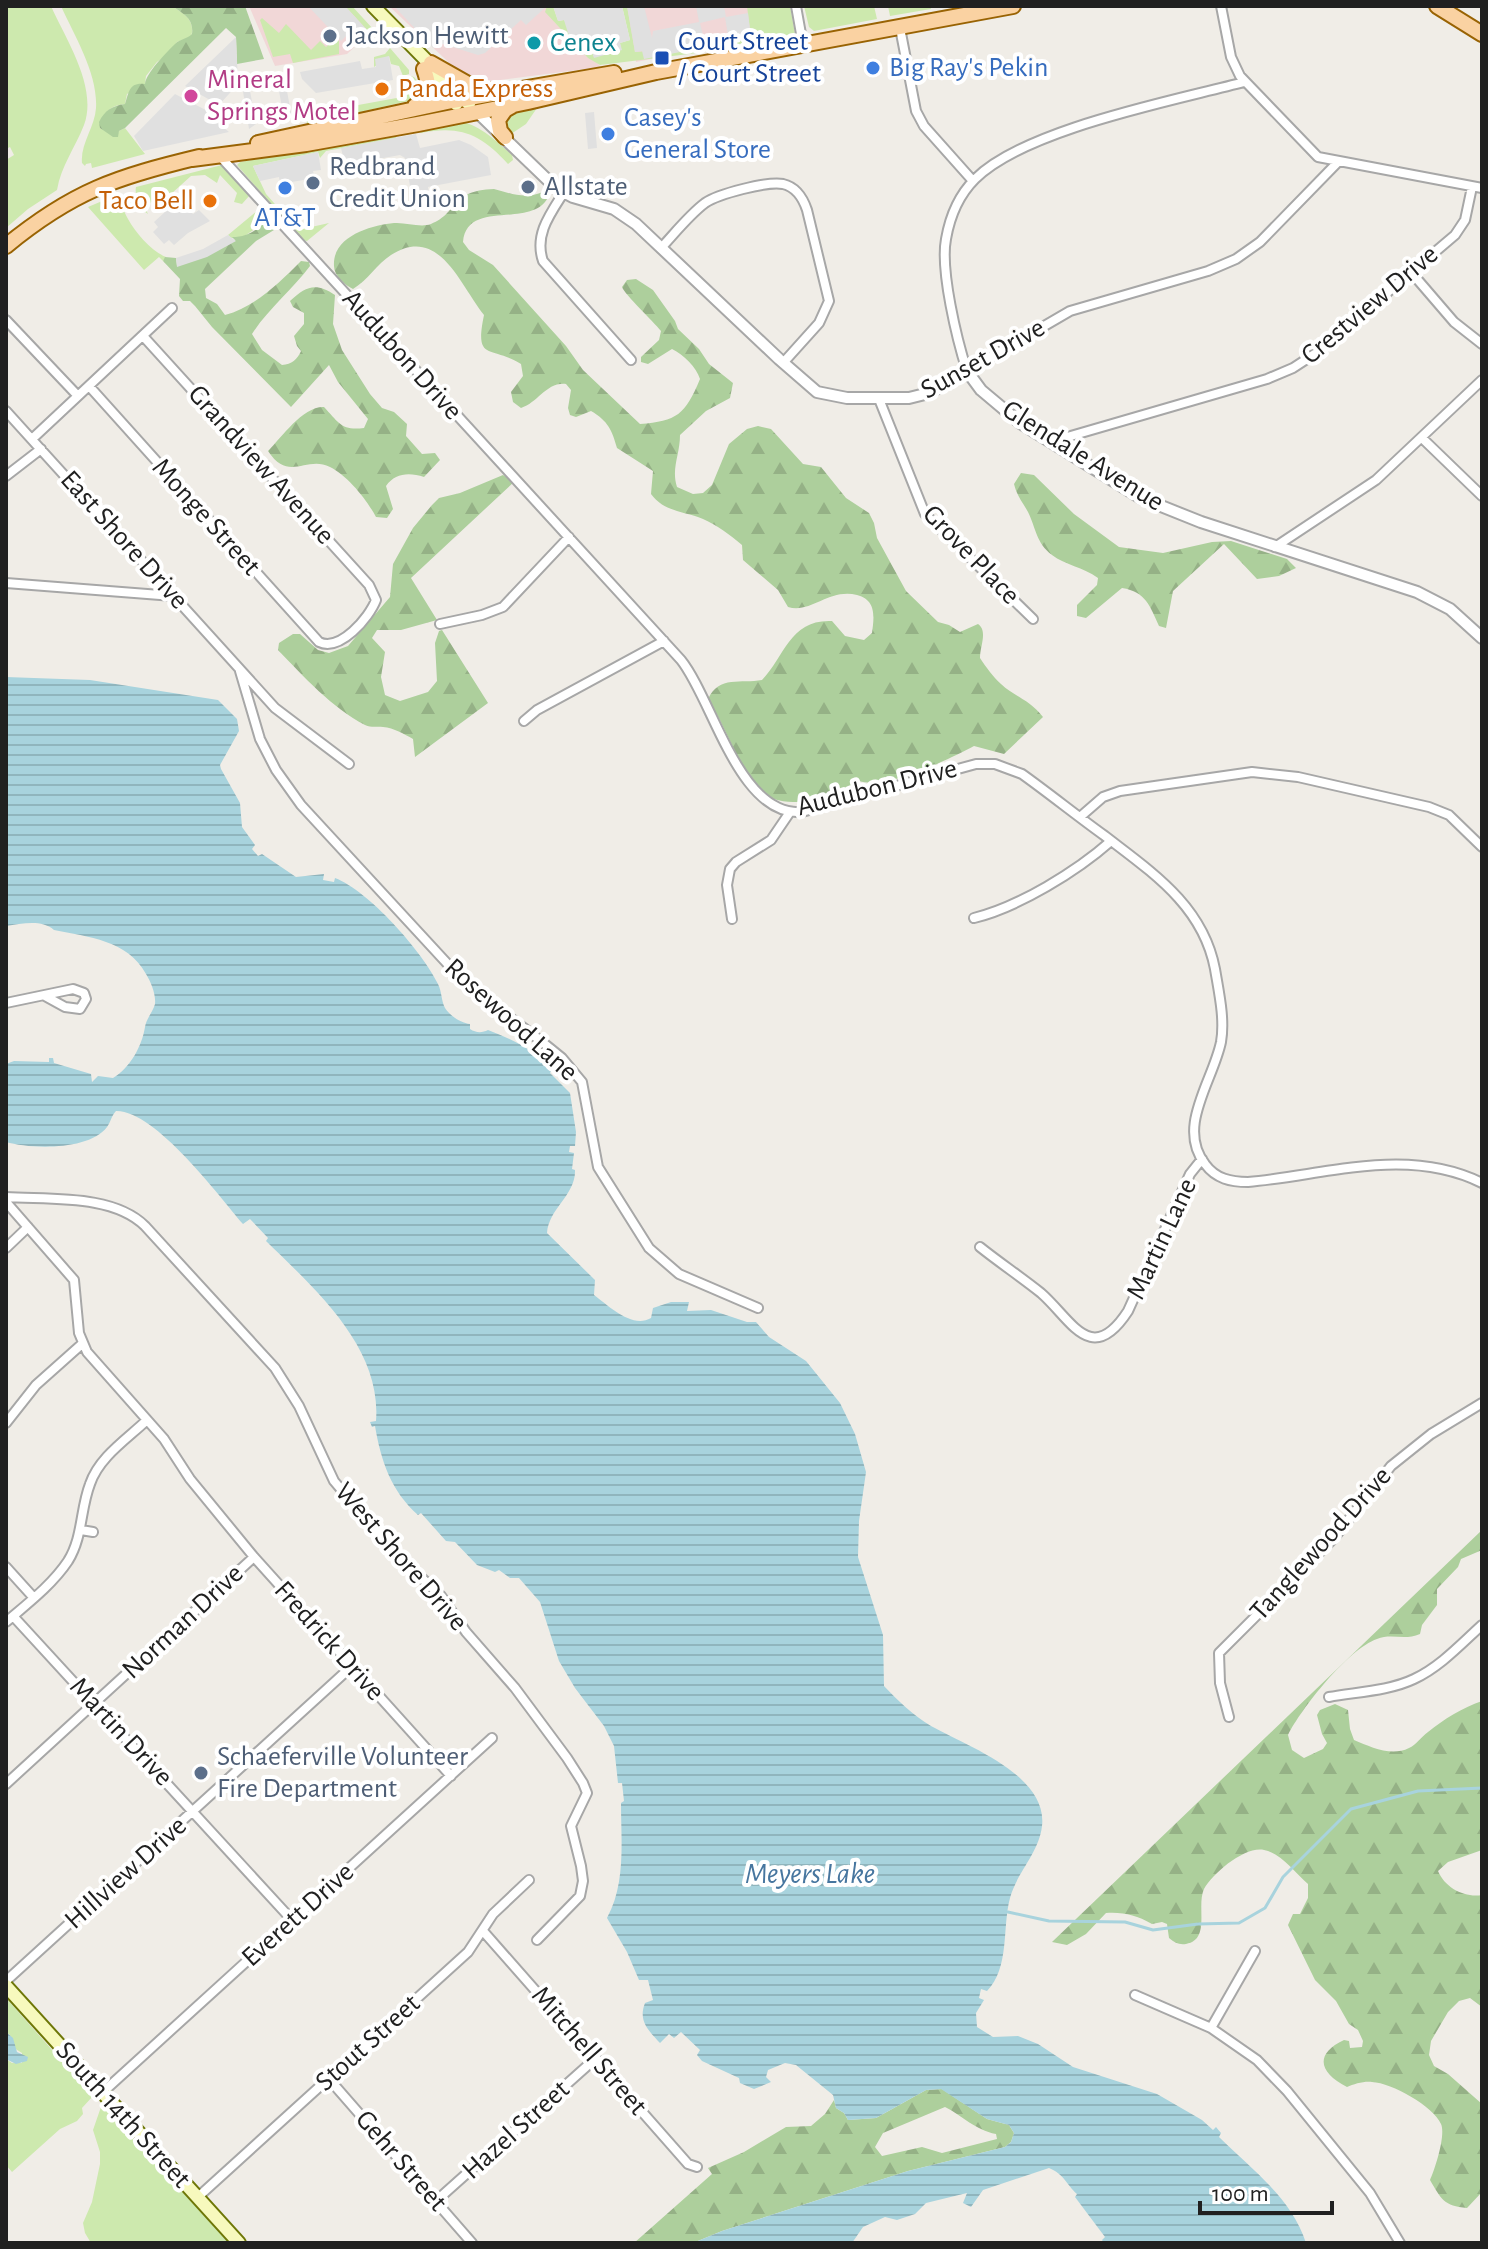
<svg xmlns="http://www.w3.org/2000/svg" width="1488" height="2249" font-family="'Alegreya Sans',sans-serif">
<defs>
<pattern id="forest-firs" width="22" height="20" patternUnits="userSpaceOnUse" patternTransform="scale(2)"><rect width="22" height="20" fill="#adcf9c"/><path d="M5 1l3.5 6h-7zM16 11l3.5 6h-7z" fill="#95b186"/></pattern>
<pattern id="water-rules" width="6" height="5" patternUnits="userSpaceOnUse" patternTransform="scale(2)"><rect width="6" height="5" fill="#a8d3dd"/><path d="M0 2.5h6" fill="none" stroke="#90b5bd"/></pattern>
</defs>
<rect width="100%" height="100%" fill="#f0ede7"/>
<path fill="#f1d7d7" d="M249,6H347L371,32L347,54L275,66Z
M389,6H549L547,8L601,67L485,82L470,80L461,74Z
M626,6H751L757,38L636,62Z"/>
<path fill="#cde9ae" d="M6,6H51C66,40 98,87 84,125C75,148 61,166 57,190L28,209L6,228V160L14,155L10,147L6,149Z
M61,6H172C184,14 196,20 191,37L177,42L170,53L157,62L146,76L145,84L127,94L125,104C109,106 104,112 100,128L116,137L119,131L125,128L145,154L92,168L91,163L86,164L85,166L82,163C80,144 95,127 96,108C98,74 75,37 61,6Z
M345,6H352L373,29L365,44L362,43L361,38L368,31Z
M547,6H553L558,21L564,20L585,52L592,51L594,57L621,50L620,43L630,40L622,6H627L635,52L705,47L706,39L710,45L707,51L697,53L600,65L588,58L545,12Z
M747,6H790L795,34L729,46L724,41V36H728L729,42L751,38Z
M804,6H874L877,19L814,31L809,27Z
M888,6H930L931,9L890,16Z
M262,18L279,33L286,24L311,50L320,41L326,47L336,38L339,41V54L293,63L290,54L273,57L260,20Z
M390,48L409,70V74L403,76L399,66L391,64L389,56L374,67V57L385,54Z
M410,76L414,77L422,86V92L413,100L307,124L306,118L309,114L402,97L407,91L404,79Z
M537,108L526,124L511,134L505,123L509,115Z
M462,122C480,125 500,144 512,155L513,160L508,164C481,134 460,125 421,133L418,131Z
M397,134L396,138L326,151L320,158L318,152L253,166L266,194L298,230L329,223L307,241L302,240L237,165L240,162Z
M222,165L250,195L242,204L234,202L237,193L220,175L217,183L205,175L191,176L161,203L155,199L145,208L148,214C141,210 134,195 136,187Z
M114,196C121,202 123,210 128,219C136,233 151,251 166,257L163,261L159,257L144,270L88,207Z
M263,210L273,222L268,220L243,237L231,238L228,235L257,211Z
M6,1998L93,2096L82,2108L83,2114L77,2121L60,2129L12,2172L6,2165V2059L12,2063H22V2053L14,2048L10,2035L6,2032Z
M102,2104L229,2243H91L85,2233L83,2223L92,2202L100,2164V2152L93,2130Z"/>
<path fill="url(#forest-firs)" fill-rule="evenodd" d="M172,6H245L264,59L237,64L236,37L226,28L125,128L119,131L118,137H113L100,128L99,122C105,110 112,106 125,104C129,92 129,82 145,84C146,73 166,53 175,44C180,39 187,39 192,34C194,18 183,14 172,6Z
M494,189C511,194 526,199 543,192L549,195C535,231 467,197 463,242L469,250L493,265L566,346L583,370L640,424C677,421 685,415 700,379C696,367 684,355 672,349L648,364L641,362V357L659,340L661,331C653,321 625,295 622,287L627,280L636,279L653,290L675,321L678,329L699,349L709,364L733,383L730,398L706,411L680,435C680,455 671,468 677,487L693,494L703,493L712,485L729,444L747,429L758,426L771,429L803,464L821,467L846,498L869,513L874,523L877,538L906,591L938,622L949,625L960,632L978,624C988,631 980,646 980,658C986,667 993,677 1001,684C1015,697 1029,699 1043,717L1004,754L974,746C947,760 887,790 859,781C834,797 832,800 802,802C791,802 775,802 766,795C742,778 725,724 708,699C719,675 741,684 762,680C785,656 790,619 832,621L845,636L864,640L872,633C874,618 877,600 857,595C829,588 811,614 788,607L778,590L743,560L742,545C730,535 717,525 703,519C684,511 664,512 651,494L653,471L617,448C612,430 608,421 591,411L576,417L570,415L568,408L571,390L566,384C546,382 538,403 521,408L513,402L511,392L523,376L521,364C491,345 474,363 484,315C460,285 439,224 391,255C377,264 368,280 353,289C345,285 334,276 334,266C332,236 372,225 394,223C406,222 420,228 431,224C460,212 448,191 494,189Z
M268,220L273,222L274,230L256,241L205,289L206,298L217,304L225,315C255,307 279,283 301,261L309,262L310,266C292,290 268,309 252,334L262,350L282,365C292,364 297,360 301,351L297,346L294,336L304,324V313L293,307L290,301C306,286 316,282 335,295L333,324L342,350L370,394L382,408L394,412L407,424L406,436L422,454L435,453L440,460L424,477C409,472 395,473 386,486L393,509L387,518L376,517C367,500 348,476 330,467C306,455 289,483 268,451C282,437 303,406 324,407C339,423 342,431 364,428L368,419L338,382L329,365L291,407L212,327L195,306L190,301H183L179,296L180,279L163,261L165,257L176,258L177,266L235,240L232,237C248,237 256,230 268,220Z
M1021,473L1034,475L1074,514L1119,547L1163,553L1212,542L1231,541L1287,559L1296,568L1279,576L1257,579L1224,544L1173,591L1166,628L1159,626C1150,606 1146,592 1122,588L1086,618L1077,616V605L1097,585L1098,578C1083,567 1065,565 1052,555C1036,543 1036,528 1028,512C1022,501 1017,496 1014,484Z
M503,475L514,482L411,578L437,620L401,630H377L372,638L385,652L381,677L385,695L400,701L428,692L437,681L435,643L439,631L442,630L488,703L415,757L413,739C404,734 394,728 383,727C376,726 372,728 365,725C332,708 303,676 278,650L279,643L293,634H300L318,650L329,653L348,646L390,597L393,564L413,528L432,505L439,498L460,493Z
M1482,1530V1550L1461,1559L1458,1567L1437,1589V1605L1422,1625L1420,1634C1404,1641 1392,1633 1377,1639C1348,1649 1301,1709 1288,1735L1292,1750L1304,1758L1323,1749L1327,1743L1322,1734L1317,1715L1320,1710L1335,1704L1348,1710L1350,1729L1354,1740C1371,1747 1391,1757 1409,1748C1416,1745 1421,1737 1428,1732C1444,1719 1462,1708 1482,1701V1850L1448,1862L1438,1871C1445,1888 1465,1898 1482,1895V2007L1470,1998L1459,2001L1448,2012L1431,2041L1429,2055L1434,2066L1448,2074L1482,2104V2192L1467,2208C1444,2206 1441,2199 1430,2180C1435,2169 1446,2135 1441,2124C1433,2106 1392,2083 1372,2082C1364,2081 1354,2084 1347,2087C1319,2073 1314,2054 1344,2040L1349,2041L1350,2048L1362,2047L1363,2041L1358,2030L1349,2024L1336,2001L1315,1980L1288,1925L1293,1914H1300L1308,1898V1884C1296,1874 1281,1853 1264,1850C1245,1846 1213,1873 1204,1889C1196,1906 1211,1940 1186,1944C1179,1945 1175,1943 1169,1938L1167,1924L1162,1922L1152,1924C1136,1915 1124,1912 1106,1913L1086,1934L1067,1945L1052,1942Z
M942,2089L987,2119L1009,2125L1014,2133L1011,2142L1005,2147L908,2171L722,2231L693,2243H634L712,2174L708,2168L744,2152L786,2127L811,2126L825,2114L834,2100L836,2108L844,2113L848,2120L876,2118L926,2090ZM945,2107C963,2116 975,2130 996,2134L997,2139L942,2153L922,2147L882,2156L875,2147L883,2133Z"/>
<path fill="#e0e0e0" d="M308,6H345L368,31L349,48L348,38L346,36L341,41Z
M394,6H547L526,25L521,20L485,53L478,55L440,43L433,48Z
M553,6H622L630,40L620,43L622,50L594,58L592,51L585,52L568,33L564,20L558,21Z
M627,6H644L652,38L653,31L699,22L696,6H724L726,17L748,13L751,38L729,42L725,17L700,23L706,47L644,59L642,51L635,52Z
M236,37L238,84L219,105L185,86Z
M389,56L393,80L316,93L302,79L300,72L360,61L362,69L376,67L375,59Z
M247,74L256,124L249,129L241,79Z
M284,75L292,118L285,124L277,80Z
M175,94L221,118L218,123L229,132L143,151L134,136Z
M594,112L597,148L588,149L585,113Z
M416,134L420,148L459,140L471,145L488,157L491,175L428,187L429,193L412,197L405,158L400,155L345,165L341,148Z
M318,152L321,170L313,171L315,178L280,184L279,177L260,181L253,166Z
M188,198L195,205L189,210L193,214L199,210L210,221L188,233L174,245L169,240L164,244L153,232L158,227L154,222L178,200L182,204Z
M228,235L236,241L207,257L177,267L176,258L203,249Z"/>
<path fill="url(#water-rules)" d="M6,677L90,680L218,700L237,719L239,731L220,765L221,769L240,803L242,827L255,845L252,849L258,856L262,854L296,877L324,874L323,880L334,882L335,878C369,891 422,951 438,984C442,992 441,1000 445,1008C450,1016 461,1023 470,1024V1029C476,1033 482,1033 488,1030C512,1039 534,1050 552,1069L550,1073L570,1093L576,1132L575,1146H570L569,1152L574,1153L572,1169L575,1170C576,1195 549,1208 547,1233L595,1280L594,1295C609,1306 632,1329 651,1318L653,1308L671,1302H689L687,1311L711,1310L747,1322H756L769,1337L806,1361L840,1403L855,1434L866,1472L859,1521L858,1557L883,1635L884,1686C898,1701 913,1715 931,1726C967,1746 1048,1775 1042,1826C1039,1853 1017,1872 1010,1898C1002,1927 1010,1968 987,1991L981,1989L979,1998L984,2000L976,2013L977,2027L993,2037L1018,2036L1038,2044L1073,2067L1157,2094L1202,2120L1213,2130L1216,2127L1221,2133L1219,2137C1251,2169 1292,2198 1306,2243H1104L1102,2240L1105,2237L1075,2197L1077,2194C1066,2184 1064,2174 1049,2168L983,2190L971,2207L963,2203L967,2193L926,2203L915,2214L897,2220L885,2217L863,2227L852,2243H693L722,2231L908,2171L1005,2147L1011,2142L1014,2133L1009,2125L987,2119L941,2089L926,2090L876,2118L848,2120L844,2113L836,2108L833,2095L796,2065L785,2063L768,2070L766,2077L771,2082L754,2089L740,2083L739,2078L702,2061L697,2055L700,2050L681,2032L674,2038L669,2034L660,2043C648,2030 638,2021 645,2003L653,2000L648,1980H639L627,1952L607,1918C626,1883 621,1842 621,1803L624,1801L622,1783H618L614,1746L604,1726L575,1688L559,1661L540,1602L519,1578H510L499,1570L495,1572L477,1565L455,1542L446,1541L421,1513L418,1515C391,1491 381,1461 375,1426L372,1427L370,1422L376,1421C382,1347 314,1288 266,1241L268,1238L250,1219L243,1224C219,1196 155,1110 116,1111C111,1116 111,1122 107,1127C89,1151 30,1149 6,1142V1064L14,1061L49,1062V1058H53L54,1063L91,1074L92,1082L98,1076L113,1078C130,1068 142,1046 145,1027C146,1019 153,1012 155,1004C156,994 151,982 146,974C128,940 88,937 54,930C41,919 22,924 6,926Z
M6,2032L13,2038L17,2052L28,2057L27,2061L16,2064L6,2059Z"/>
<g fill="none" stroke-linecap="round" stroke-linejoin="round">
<path stroke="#a8d3dd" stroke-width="3" d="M1008,1912L1049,1921L1125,1922L1153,1930L1198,1924L1239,1923L1265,1908L1283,1877L1351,1809L1418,1791L1482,1788"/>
<g stroke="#a7a7a7" stroke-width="12">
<path id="minor" d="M796,6L803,45
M1221,6L1231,57L1240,76L1318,157L1482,188
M900,28L916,111L924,126L973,181
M1244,82C1173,101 1025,129 975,179C959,195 950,216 946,239C940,270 957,340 967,371L1070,311L1208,271L1236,259L1260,242L1338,162
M218,154L681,660C713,700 739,817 802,812L976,764H995L1022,774C1050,794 1077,816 1105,836C1153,873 1203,906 1215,969C1219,993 1225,1019 1221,1042C1213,1081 1176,1127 1205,1164C1216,1179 1231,1182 1248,1182C1327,1175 1407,1146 1482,1183
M564,192C550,214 534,235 543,261L631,360
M661,248C675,233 689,215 705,203C718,194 767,181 783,184C796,187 803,198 807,210L829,301L819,323L783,363
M1411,272L1454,322L1482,344
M6,320L78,396
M89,386L319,642C340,652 369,618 376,600L369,585L143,336
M879,399L925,514L1033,619
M6,411L275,708L349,764
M1422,438L1482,496
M32,439L172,308
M1050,442L1267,379L1293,368L1316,353L1455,235L1465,220L1472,187
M6,476L41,449
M1275,547L1376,480L1482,380
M6,583L173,596
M440,624L482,615L503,607L569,537
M240,671L260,739L276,770L301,805L467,985L541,1041L562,1058L582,1082L598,1167L649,1248L679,1274L758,1308
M524,721L537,710L664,641
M1080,817L1103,797L1120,791L1252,772L1298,777L1429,807L1449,815L1482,847
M974,918C1019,907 1077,871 1111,841
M732,919L727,885L730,869L736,862L771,840L790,812
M6,1003L73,989L84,993L86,999L80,1009L65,1007L45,996
M6,1197C49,1200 113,1194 145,1226L275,1368L299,1406L334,1481L394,1552L441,1596L466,1632L515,1688L567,1758L583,1783L587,1793L571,1826L581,1866L583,1881L580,1896L537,1940
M6,1202L74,1280L79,1333L87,1352L164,1439L190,1479L254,1557L451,1776
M980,1247C1000,1263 1021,1277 1041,1293C1071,1319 1091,1368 1128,1311L1190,1174L1202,1159
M6,1248L28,1227
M6,1423L36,1385L82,1344
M81,1530L93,1532
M6,1567L34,1598
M13,1616L292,1920
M6,1622C27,1604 52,1585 68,1561C83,1537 80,1510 90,1484C99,1457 127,1439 147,1420
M1329,1697C1356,1692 1389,1691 1414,1679C1440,1667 1461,1644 1482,1625
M1229,1717L1220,1683L1219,1653L1334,1538L1391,1466L1431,1434L1482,1403
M6,1784L254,1557
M483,1931L688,2164L697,2167
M6,1981L351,1667
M1135,1995L1211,2028L1257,2060L1287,2091L1370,2193L1400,2243
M1211,2028L1255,1951
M329,2079L472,2243
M103,2092L492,1738
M198,2197L468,1952L493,1914L529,1880
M436,2201L596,2058"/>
</g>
<g stroke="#a7a7a7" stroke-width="14">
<path id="tertiary" d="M476,111L556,188L573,197L614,209L636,224L779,359L817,392L847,398H909L929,393L967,371L981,390L1019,422L1141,498L1201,522L1417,592L1450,609L1482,638"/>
</g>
<g stroke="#6e7707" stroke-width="16">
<path id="secondary" d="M373,6L469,104
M425,70L456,104
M6,1986L239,2243"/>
</g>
<g stroke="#996303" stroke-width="18">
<path id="primary" d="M1437,6L1482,34
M431,63L477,89L489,90
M415,106C431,96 430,86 424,69
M505,137L500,131L498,120L505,110L512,106
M258,143L452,101L614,73
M192,159L306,144L418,124L528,102L656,72L1013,6
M6,246C73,191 116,177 199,157"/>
</g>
<use href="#minor" stroke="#fff" stroke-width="8"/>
<use href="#tertiary" stroke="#fff" stroke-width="10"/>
<use href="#secondary" stroke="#f7f9bd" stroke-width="12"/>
<use href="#primary" stroke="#fad2a2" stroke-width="14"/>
</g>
<g fill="#5c6f8a" stroke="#fff" stroke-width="3">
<circle cx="330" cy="36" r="8"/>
<circle cx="313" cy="183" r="8"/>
<circle cx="528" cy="187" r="8"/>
<circle cx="201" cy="1773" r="8"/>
</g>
<circle fill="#0f9aa8" stroke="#fff" stroke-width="3" cx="534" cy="43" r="8"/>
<rect fill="#1a4fb4" stroke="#fff" stroke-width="3" x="654" y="50" width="16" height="16" rx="4"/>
<g fill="#3f7fe0" stroke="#fff" stroke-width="3">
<circle cx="873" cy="68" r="8"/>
<circle cx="608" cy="134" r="8"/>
<circle cx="285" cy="188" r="8"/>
</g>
<g fill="#e8710a" stroke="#fff" stroke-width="3">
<circle cx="382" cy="89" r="8"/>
<circle cx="210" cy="201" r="8"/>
</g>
<circle fill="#d1479c" stroke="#fff" stroke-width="3" cx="191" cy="96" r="8"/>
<g text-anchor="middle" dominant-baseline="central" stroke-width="8" stroke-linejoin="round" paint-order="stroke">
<g font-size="28" fill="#4e5e75" stroke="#fff" text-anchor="start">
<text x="346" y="36">Jackson Hewitt</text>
<text x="329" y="167">Redbrand<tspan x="329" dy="32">Credit Union</tspan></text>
<text x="544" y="187">Allstate</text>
<text x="217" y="1757">Schaeferville Volunteer<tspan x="217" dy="32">Fire Department</tspan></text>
</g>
<g font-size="28" fill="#164399" stroke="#fff" text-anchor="start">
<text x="678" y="42">Court Street<tspan x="678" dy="32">/ Court Street</tspan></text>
</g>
<g font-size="28" fill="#0d838f" stroke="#fff" text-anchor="start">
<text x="550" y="43">Cenex</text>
</g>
<g font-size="28" fill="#366cbe" stroke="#fff" text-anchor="start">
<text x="889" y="68">Big Ray's Pekin</text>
<text x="624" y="118">Casey's<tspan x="624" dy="32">General Store</tspan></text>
<text x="285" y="218" text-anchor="middle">AT&amp;T</text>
</g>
<g font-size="28" fill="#b23c85" stroke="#fff" text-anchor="start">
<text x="207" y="80">Mineral<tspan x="207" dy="32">Springs Motel</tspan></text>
</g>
<g font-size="28" fill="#c56008" stroke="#fff" text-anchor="start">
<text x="398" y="89">Panda Express</text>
<text x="194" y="201" text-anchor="end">Taco Bell</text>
</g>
<g font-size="28" fill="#202020" stroke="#fff">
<text transform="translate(1370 305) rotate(-40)">Crestview Drive</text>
<text transform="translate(402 355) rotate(48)">Audubon Drive</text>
<text transform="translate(983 359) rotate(-29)">Sunset Drive</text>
<text transform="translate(1083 456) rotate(32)">Glendale Avenue</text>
<text transform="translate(261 465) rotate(48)">Grandview Avenue</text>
<text transform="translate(206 517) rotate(48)">Monge Street</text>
<text transform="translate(124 540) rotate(48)">East Shore Drive</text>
<text transform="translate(971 555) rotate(46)">Grove Place</text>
<text transform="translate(877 788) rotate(-14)">Audubon Drive</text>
<text transform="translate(511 1020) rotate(42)">Rosewood Lane</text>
<text transform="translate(1162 1239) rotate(-65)">Martin Lane</text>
<text transform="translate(1321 1544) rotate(-48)">Tanglewood Drive</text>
<text transform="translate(401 1557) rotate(49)">West Shore Drive</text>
<text transform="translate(183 1622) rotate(-43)">Norman Drive</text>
<text transform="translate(329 1641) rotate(48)">Fredrick Drive</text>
<text transform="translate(121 1732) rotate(47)">Martin Drive</text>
<text transform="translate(126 1873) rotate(-42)">Hillview Drive</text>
<text transform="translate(298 1915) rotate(-42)">Everett Drive</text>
<text transform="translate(368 2043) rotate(-42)">Stout Street</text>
<text transform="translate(589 2051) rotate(49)">Mitchell Street</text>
<text transform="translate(123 2115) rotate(48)">South 14th Street</text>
<text transform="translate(516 2130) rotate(-42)">Hazel Street</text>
<text transform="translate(401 2161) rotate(49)">Gehr Street</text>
</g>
<g font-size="30" font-style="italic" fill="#47769f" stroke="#fff">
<text x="810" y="1874">Meyers Lake</text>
</g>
</g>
<rect width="1488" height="2249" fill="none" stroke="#202020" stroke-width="16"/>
<path d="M1200 2201v12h132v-12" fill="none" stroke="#202020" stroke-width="4"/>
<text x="1212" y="2201" font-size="24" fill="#202020" stroke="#ffffff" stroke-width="6" paint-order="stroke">100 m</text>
</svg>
